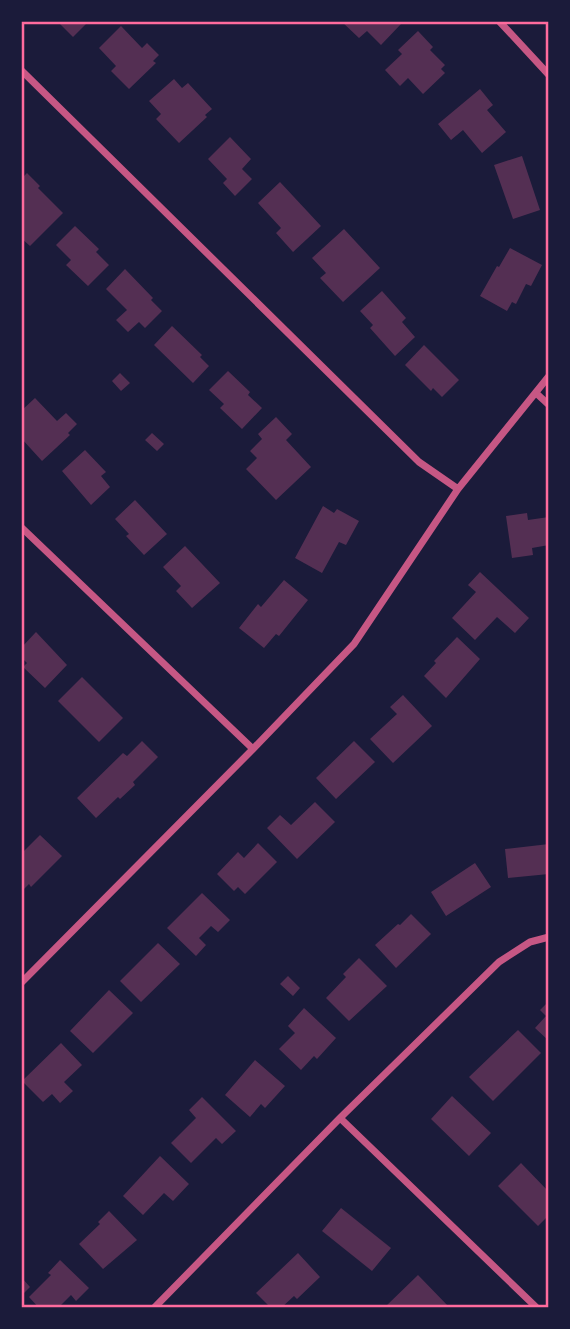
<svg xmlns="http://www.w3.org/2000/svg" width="570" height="1329" font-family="Lato,sans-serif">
<rect width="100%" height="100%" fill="#1b1b3a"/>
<path fill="#542f53" d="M57,21H89L73,37Z
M341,21H398L401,24L381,45L367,31L359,38Z
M121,26L142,48L147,43L159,55L153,61L156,63L129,89L111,71L116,66L99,48Z
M418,31L433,47L430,50L445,65L441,69L445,73L423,94L408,78L400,86L385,70L402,54L398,50Z
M174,79L182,88L188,83L212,109L205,115L207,117L179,143L156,119L161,114L149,101Z
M480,89L493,105L487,110L506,132L482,153L463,130L451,140L438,124Z
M230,137L251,159L242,169L252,179L235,196L223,183L227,179L208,159Z
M522,156L540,210L513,219L494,165Z
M27,173L40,186L38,188L63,213L30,246L21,238V179Z
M280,182L321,226L293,252L276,233L281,228L258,203Z
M75,226L99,249L96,252L109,265L88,286L66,265L71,260L56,245Z
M344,229L380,268L343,302L320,278L326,273L312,258Z
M510,248L542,265L531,286L526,284L516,304L512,302L507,311L480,296L497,266L499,267Z
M125,269L153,298L151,300L162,311L145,328L139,322L128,332L116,320L127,310L106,289Z
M382,291L406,318L402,322L415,337L395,356L370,328L373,325L360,311Z
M172,326L202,355L200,357L209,366L193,383L154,345Z
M424,345L459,380L442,397L433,388L431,391L405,365Z
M228,371L250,392L248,395L262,408L242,429L220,408L224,404L209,390Z
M120,373L130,383L121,391L112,381Z
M35,398L57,421L66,413L77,424L68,433L70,435L42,461L21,438L23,432L21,411Z
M276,417L292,434L286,440L311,467L276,500L246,469L257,458L250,451L262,439L258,434Z
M152,433L164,444L157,451L145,440Z
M85,450L106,472L101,476L110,487L91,505L62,471Z
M135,500L167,534L144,555L126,536L129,534L115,519Z
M323,506L334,513L337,509L359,521L346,545L339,542L322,573L295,558Z
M527,513L528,520L549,517V545L532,548L533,555L512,558L506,516Z
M185,546L220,583L192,608L176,591L181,586L163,567Z
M480,572L529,618L515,633L497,617L475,640L452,618L476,592L468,585Z
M284,580L308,600L279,636L276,634L264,648L239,628L258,604L261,607Z
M36,632L67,665L45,688L23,667L27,663L21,657V648Z
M457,637L480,659L446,698L424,676L436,663L434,661Z
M82,677L123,718L99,742L58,701Z
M403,695L432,726L393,763L370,739L397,714L390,707Z
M142,741L158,757L133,782L135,785L120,799L118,797L96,818L77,798L123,753L127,756Z
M354,741L375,762L336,799L316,778Z
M315,802L335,822L297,859L267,828L280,815L291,825Z
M40,835L62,856L31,887L29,884L21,892V854Z
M258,843L277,862L245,894L238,887L234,891L217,874L238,852L244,858Z
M549,844V874L508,878L505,849Z
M475,863L491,887L446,916L431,892Z
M202,893L230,920L218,932L211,926L199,938L206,945L196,956L167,928Z
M411,914L431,934L396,968L375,945L398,924L400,925Z
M158,943L180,964L141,1002L120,981Z
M359,958L387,986L349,1021L326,998L346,977L343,974Z
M288,976L300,988L293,996L280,984Z
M109,990L133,1013L93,1053L70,1031Z
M549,1001V1041L535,1028L546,1016L540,1010Z
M304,1008L336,1038L317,1059L314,1056L301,1070L279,1049L295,1033L288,1026Z
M518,1030L541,1053L493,1101L469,1077Z
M61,1043L82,1065L64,1082L73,1091L60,1103L52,1094L43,1102L22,1081Z
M255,1060L285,1086L265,1108L261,1104L250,1117L225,1095Z
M452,1096L491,1133L469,1156L431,1119Z
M202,1097L236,1131L222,1144L216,1138L191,1163L171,1143L196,1118L189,1110Z
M160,1156L189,1184L173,1201L164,1193L143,1215L123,1196Z
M521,1163L549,1192V1215L538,1226L498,1186Z
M341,1208L391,1248L372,1271L322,1231Z
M109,1211L137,1240L103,1269L79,1244L100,1224L98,1222Z
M298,1253L320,1277L297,1299L294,1296L281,1308H271L256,1293Z
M60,1260L89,1288L76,1301L71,1295L58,1308H39L29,1297L51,1275L48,1273Z
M418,1275L450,1308H384Z
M22,1278L30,1287L21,1296V1280Z"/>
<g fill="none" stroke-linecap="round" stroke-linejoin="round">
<path stroke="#c65784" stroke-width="7" d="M499,21L549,75
M21,70L419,462L458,489
M536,393L549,405
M21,527L253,749
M21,983L253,749L354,644L458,489L549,376
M340,1118L537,1308
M154,1308L340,1118L499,962L530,942L549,937"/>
</g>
<rect width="570" height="1329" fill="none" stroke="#1b1b3a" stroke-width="46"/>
<rect x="23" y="23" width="524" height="1283" fill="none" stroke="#ff6b9d" stroke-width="2.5"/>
</svg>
